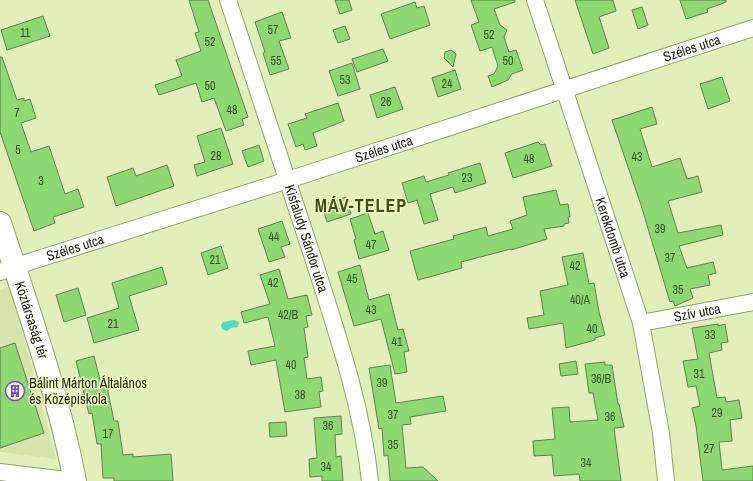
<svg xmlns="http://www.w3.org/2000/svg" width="753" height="481" font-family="'Archivo Narrow',sans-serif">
<rect width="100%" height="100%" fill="#e3efb9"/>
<path fill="#d7e3a8" d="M10,286L56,459L0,452V290Z"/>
<path fill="#53dbc0" d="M234,320L239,322L238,327L231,328L227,331L222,329L221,325L223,322Z"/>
<path fill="#8ed872" stroke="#628057" d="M189,0H208L248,117L242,119L244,125L226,131L214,98L202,102L196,83L159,95L155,85L182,76L176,60L201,51L195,33L199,32Z
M335,0H349L352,10L340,14Z
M471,0H515V2L494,9L500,25L507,30L504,37L509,52L516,50L523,70L512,74L508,80L492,87L488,76L494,74L498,66L492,47L480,51L471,25L479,22Z
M575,0H613L616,11L599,17L609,48L593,54Z
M680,0H726V2L707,9L708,12L686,19Z
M415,2L417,8L424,6L430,25L390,39L381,14Z
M642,7L648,25L638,29L632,10Z
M282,12L291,38L279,41L289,69L270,75L263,53L265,52L255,22Z
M43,16L50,36L7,50L1,30Z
M345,26L350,39L338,43L333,30Z
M383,49L388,61L357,72L352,59Z
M451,50L456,54L453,67L444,58L445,52Z
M0,57H2L17,100L24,98V101L30,99L36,118L21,123L31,152L49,146L65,194L78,189L84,207L53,217L55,223L34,231L0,132Z
M352,63L360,89L338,96L329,71Z
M455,70L461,89L438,97L432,78Z
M722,77L730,101L708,109L700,84Z
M395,87L403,109L377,118L370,95Z
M338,103L344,121L313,133L317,146L305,150L303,144L296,147L288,124L307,118L305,114Z
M652,107L657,124L640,129L652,167L680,158L687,179L698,176L702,192L668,201L678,233L721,225L723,235L679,246L687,268L713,262L716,273L708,275L710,285L690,289L693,298L675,306L673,301L670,302L641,205L612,120Z
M221,128L233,164L197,176L194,165L205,162L197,136Z
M538,142L541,145L545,144L552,166L513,178L505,153Z
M259,145L264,161L248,167L242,151Z
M480,163L486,183L455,193L453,187L430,194L438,220L424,224L417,200L408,203L402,183L424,176L426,182L449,175L448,173Z
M167,165L174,186L116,206L107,177L133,168L136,176Z
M556,190L560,205L568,204L570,217H568L569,223L564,224V226L544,229L547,239L511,250V249L461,262L462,268L418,280L410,251L454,239L453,236L486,227L488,236L513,229L510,221L527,215L523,197Z
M346,197L351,214L327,222L322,205Z
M368,213L375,234L383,231L389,250L359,259L354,240L356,239L350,219Z
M282,221L290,244L281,247L285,257L269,262L258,229Z
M221,246L228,268L208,275L201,253Z
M583,253L589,284L594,283L599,312L605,335L595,338V340L566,348L563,323L529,329L527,318L544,315L540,291L568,285L562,257Z
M360,265L369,300L389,294L398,330L403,329L409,351L404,352L407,372L395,374L381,319L354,326L338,272Z
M162,267L167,284L129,296L139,330L94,343L87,318L119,308L112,283Z
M279,269L288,299L307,295L312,315L306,316L308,327L304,328L308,357L304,358L307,379L321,377L323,391L319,392L321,407L285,412L276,360L251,365L248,351L275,346L268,317L244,323L241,312L270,304L260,275Z
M78,288L86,315L64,322L56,295Z
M718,324V326L725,324L728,342L721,343L722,350L709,353L717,398L725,397L726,402L739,400L742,418L730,420L732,441L719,442L722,470L753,466V481H703L696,426L692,408L700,406L696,386L688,387L683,361L698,359L692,328Z
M15,343L44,433L0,448V348Z
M94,356L102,388L107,387L114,421H118L123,455L133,454V457L171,454L173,481H114V478H103L101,444H97L92,413L89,414L76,361Z
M576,361L578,374L561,376L559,364Z
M605,362V365H612L618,404H619L624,427L614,428L621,481H580L579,474L554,476L552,455L534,456L533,441L555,439L552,408L569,407L570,422L598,420L593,393H589L585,364Z
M390,365L396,403L443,396L446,411L410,417L411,424L402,425L406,468L423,467L438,481H390L388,455L384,456L382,428L379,429L369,368Z
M341,416L342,434L335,435L336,457L341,456L343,481H322V476L310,477L309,459L317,458L314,418Z
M286,422L287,436L270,437L269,423Z"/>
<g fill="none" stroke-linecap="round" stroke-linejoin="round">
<g stroke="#96a06e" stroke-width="18">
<g id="street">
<path id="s1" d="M228,0C257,87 286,174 314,261C337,333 362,406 370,481"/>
<path id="s2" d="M535,0L641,323L661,433L666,481"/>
<path id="s3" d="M0,272L32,261L288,180L753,28"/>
<path id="s4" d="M641,323L753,302"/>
<path d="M0,472L75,481"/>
</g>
</g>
<g stroke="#96a06e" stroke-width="24">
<g id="secondary">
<path id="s5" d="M0,223C28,308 58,393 75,481"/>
</g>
</g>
<use href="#street" stroke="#fff" stroke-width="16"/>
<use href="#secondary" stroke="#fff" stroke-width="22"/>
</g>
<defs>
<g id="building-ring" transform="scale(1)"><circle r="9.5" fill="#f0fcc6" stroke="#7c4ec7" stroke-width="1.5"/><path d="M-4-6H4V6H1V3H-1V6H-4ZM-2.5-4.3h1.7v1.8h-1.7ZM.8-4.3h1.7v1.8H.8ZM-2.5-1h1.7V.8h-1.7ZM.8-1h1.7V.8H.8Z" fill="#7c4ec7"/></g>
</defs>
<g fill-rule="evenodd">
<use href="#building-ring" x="15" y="391"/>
</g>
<g text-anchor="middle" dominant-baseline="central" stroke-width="3" stroke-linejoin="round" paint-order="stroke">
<g font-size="12" fill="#3a5027">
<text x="273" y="30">57</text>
<text x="25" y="33">11</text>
<text x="489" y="35">52</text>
<text x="210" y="42">52</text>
<text x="276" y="61">55</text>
<text x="508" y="61">50</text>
<text x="345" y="80">53</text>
<text x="447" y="84">24</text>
<text x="210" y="86">50</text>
<text x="386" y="102">26</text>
<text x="232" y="110">48</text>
<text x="17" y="113">7</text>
<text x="18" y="150">5</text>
<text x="216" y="156">28</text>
<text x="637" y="157">43</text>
<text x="529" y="159">48</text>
<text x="467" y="178">23</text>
<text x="41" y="181">3</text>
<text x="660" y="229">39</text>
<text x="274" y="237">44</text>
<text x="371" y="245">47</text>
<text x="670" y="258">37</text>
<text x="215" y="260">21</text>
<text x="575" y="266">42</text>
<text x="352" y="279">45</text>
<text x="273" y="283">42</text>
<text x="678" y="290">35</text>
<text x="580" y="300">40/A</text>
<text x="371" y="310">43</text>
<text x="288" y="315">42/B</text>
<text x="113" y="324">21</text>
<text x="592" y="329">40</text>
<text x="710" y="335">33</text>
<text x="397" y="342">41</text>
<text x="291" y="365">40</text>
<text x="699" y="374">31</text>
<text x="601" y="379">36/B</text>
<text x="382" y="383">39</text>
<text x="300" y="395">38</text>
<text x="717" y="413">29</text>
<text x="393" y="415">37</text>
<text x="610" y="417">36</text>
<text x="328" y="426">36</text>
<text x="108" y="434">17</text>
<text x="393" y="445">35</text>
<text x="709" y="449">27</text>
<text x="586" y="463">34</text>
<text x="326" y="467">34</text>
</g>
<g font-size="14" fill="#1e220e" stroke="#f0fcc6">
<text stroke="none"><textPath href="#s3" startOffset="727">Széles utca</textPath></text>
<text stroke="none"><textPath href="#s3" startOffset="403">Széles utca</textPath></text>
<text stroke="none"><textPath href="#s1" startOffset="251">Kisfaludy Sándor utca</textPath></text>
<text stroke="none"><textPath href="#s2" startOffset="250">Kerekdomb utca</textPath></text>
<text stroke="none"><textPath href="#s3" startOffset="79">Széles utca</textPath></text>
<text stroke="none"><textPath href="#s4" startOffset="57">Szív utca</textPath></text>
<text stroke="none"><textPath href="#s5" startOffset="102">Köztársaság tér</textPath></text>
</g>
<g font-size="14" fill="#1e220e" stroke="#f0fcc6" text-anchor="start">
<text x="29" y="383">Bálint Márton Általános<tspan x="29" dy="16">és Középiskola</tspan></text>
</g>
<g font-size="18" font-weight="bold" letter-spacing="1" fill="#434b1b" stroke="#f0fcc6">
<text x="361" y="205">MÁV-TELEP</text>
</g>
</g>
</svg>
